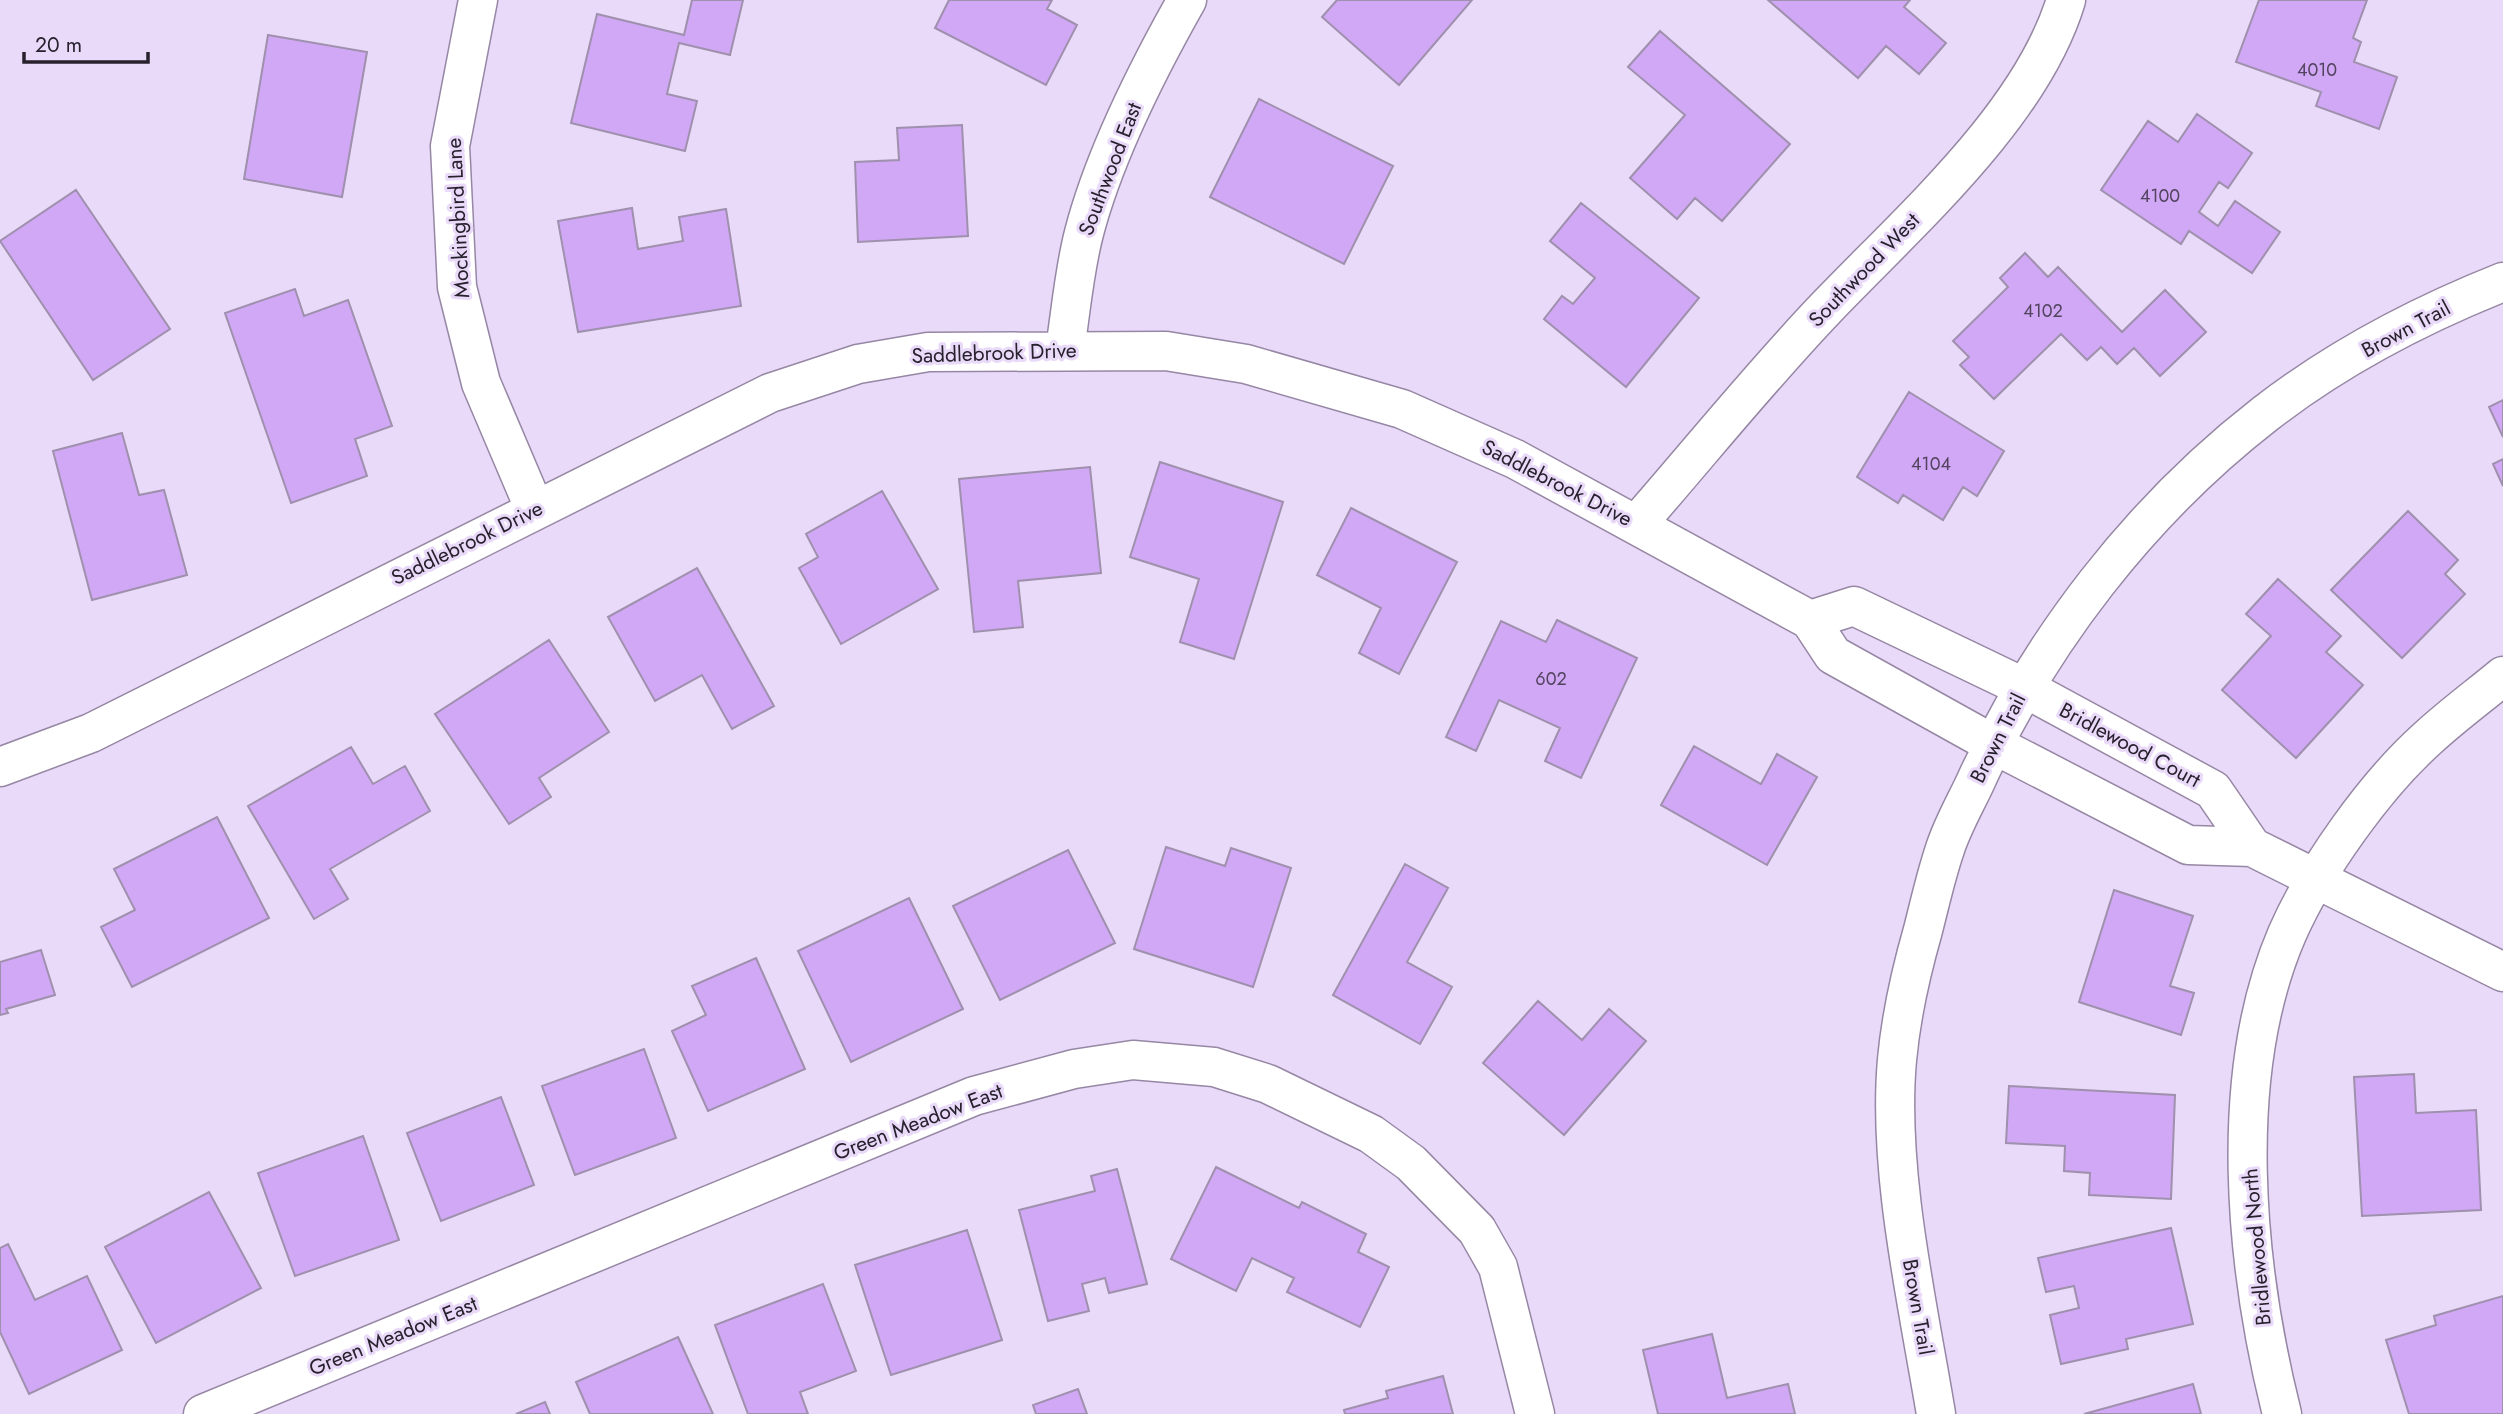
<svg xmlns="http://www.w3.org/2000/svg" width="2503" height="1414" font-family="Jost,sans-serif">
<rect width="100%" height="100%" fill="#eadaf9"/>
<path fill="#d1a8f5" stroke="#9f90ad" stroke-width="2" d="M692,0H743L730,55L679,43L667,94L697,101L685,151L571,123L597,14L684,35Z
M949,0H1052L1047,9L1077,25L1046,85L935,28Z
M1337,0H1472L1399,85L1322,17Z
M1768,0H1910L1904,7L1946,43L1919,74L1886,46L1858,78Z
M2259,0H2367L2353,38L2361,42L2354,62L2397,77L2379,129L2316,106L2321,92L2236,62Z
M1660,31L1790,144L1722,221L1695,198L1677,219L1630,178L1685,115L1628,67Z
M268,35L367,52L342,197L244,179Z
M1259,99L1393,166L1344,264L1210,197Z
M2197,114L2252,153L2228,188L2219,182L2199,212L2218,226L2235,201L2280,232L2252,273L2189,231L2181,244L2101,190L2148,121L2178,142Z
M962,125L968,236L858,242L855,162L899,160L897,128Z
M76,190L170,329L93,380L0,241Z
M1581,203L1699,298L1626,387L1544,319L1562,296L1573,304L1595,278L1550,241Z
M632,208L638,249L683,241L679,217L726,209L741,306L578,332L558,221Z
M2025,253L2048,277L2058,267L2122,332L2165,290L2206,332L2160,376L2134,348L2117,364L2101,347L2087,360L2061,334L1994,399L1960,365L1969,357L1953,341L2008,287L2000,278Z
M295,289L304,316L348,300L392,426L355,439L367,476L291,503L225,313Z
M1909,392L2004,451L1977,496L1963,487L1943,520L1903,495L1898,503L1857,477Z
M2503,400V437L2489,407Z
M122,433L139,495L164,490L187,575L92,600L53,451Z
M2503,459V486L2493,464Z
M1160,462L1283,502L1234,659L1180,642L1199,579L1130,557Z
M1090,467L1101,573L1018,581L1023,627L974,632L959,479Z
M882,491L938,589L841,644L799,568L818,557L806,534Z
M1351,508L1457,562L1399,674L1359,653L1381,608L1317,575Z
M2408,511L2458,560L2445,574L2465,594L2402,658L2331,590Z
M697,568L774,706L732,729L702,675L655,701L608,617Z
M2278,579L2341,636L2326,652L2363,685L2296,758L2222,690L2271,636L2246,614Z
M1557,620L1637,658L1581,778L1545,761L1560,728L1499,700L1476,751L1446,737L1501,621L1546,642Z
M549,640L609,732L539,778L551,797L509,824L435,714Z
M1694,746L1761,784L1777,754L1817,777L1767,865L1661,805Z
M351,747L373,784L405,766L430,811L330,869L348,899L314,919L248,806Z
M217,817L269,918L132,987L101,927L135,910L114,869Z
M1166,847L1225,866L1231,848L1291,868L1253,987L1134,949Z
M1068,850L1115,943L1000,1000L953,906Z
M1405,864L1448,888L1407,962L1452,987L1420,1044L1333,995Z
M2114,890L2193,916L2170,986L2194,993L2181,1035L2079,1002Z
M909,898L963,1009L851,1062L798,951Z
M41,950L55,995L6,1009L8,1013L0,1015V962Z
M756,958L805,1069L708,1111L672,1031L706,1015L692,986Z
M1538,1001L1582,1040L1609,1009L1646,1041L1564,1135L1483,1063Z
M644,1049L676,1138L575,1175L542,1086Z
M2414,1074L2416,1113L2476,1110L2481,1210L2362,1216L2354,1077Z
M2009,1086L2175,1095L2171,1199L2089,1195L2090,1173L2064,1171L2065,1146L2006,1143Z
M501,1097L534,1185L441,1221L407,1133Z
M363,1136L399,1240L295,1276L258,1173Z
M1216,1167L1299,1208L1302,1202L1366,1234L1358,1252L1389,1267L1360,1327L1287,1292L1294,1278L1252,1258L1236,1291L1171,1259Z
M1117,1169L1147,1284L1109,1293L1105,1278L1082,1284L1089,1311L1048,1321L1019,1210L1095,1191L1091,1176Z
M209,1192L261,1288L156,1343L105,1247Z
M2171,1228L2193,1324L2126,1339L2128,1349L2061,1364L2050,1315L2079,1308L2074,1286L2046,1292L2038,1258Z
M967,1230L1002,1340L891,1375L855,1265Z
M8,1244L35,1300L87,1276L122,1350L29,1394L0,1332V1248Z
M823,1284L856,1371L800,1392L808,1414H748L715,1325Z
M2503,1296V1414H2409L2386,1340L2436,1325L2434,1316Z
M1712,1334L1727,1398L1788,1384L1795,1414H1658L1643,1350Z
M678,1337L713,1414H590L576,1382Z
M1443,1376L1453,1414H1345L1344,1410L1388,1398L1386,1391Z
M2193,1384L2201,1414H2084Z
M1078,1389L1087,1414H1036L1033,1405Z
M545,1402L550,1414H516Z"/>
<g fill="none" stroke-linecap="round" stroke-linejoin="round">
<g stroke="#9687a4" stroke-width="41">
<path id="minor" d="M478,0L450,146L457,287L481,383L535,510
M1065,349C1071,311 1074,271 1084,233C1104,156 1148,69 1187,0
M1637,524C1700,452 1760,377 1826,308C1908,222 2031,116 2066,0
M1810,620L1854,606L2023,687L2213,790L2252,847
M0,767L91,733L770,393L858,364L928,352L1166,351L1246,364L1402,409L1515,459L1810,620L1833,655L1993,744L2188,845L2252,847L2503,972
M203,1414L974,1096L1074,1069L1133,1060L1214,1067L1268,1084L1371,1134L1411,1163L1477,1230L1498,1267L1535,1414
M1936,1414C1918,1305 1887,1170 1897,1060C1901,1016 1911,972 1923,930C1930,903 1936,875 1945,849C1952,827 1964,806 1974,785C2039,642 2140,511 2265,414C2336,359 2420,315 2503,282
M2282,1414C2245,1267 2226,1076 2287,934C2316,868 2376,784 2429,737C2453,715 2479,696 2503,676"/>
</g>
<use href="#minor" stroke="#fff" stroke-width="38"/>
</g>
<g text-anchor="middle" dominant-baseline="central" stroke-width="6" stroke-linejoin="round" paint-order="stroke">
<g font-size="18" fill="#52435f">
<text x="2317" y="70">4010</text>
<text x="2160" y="196">4100</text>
<text x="2043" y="311">4102</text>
<text x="1931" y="464">4104</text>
<text x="1551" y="679">602</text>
</g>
<g font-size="21" fill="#27212d" stroke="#eadaf9">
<text transform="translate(1110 169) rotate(-69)">Southwood East</text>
<text transform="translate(458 218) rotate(-93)">Mockingbird Lane</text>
<text transform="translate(1864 270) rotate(-46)">Southwood West</text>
<text transform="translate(2406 329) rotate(-28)">Brown Trail</text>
<text transform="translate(994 353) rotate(-2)">Saddlebrook Drive</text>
<text transform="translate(1557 483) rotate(27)">Saddlebrook Drive</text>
<text transform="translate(467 543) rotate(-26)">Saddlebrook Drive</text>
<text transform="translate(1998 738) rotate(-63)">Brown Trail</text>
<text transform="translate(2130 745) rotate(28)">Bridlewood Court</text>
<text transform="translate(918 1122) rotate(-21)">Green Meadow East</text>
<text transform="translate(2257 1247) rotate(-95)">Bridlewood North</text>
<text transform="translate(1918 1307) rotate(80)">Brown Trail</text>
<text transform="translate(393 1336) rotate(-22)">Green Meadow East</text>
</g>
</g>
<path d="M24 52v10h124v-10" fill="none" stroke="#27212d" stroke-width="3.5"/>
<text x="35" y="52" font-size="21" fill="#27212d" stroke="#eadaf9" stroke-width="5" paint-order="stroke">20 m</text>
</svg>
